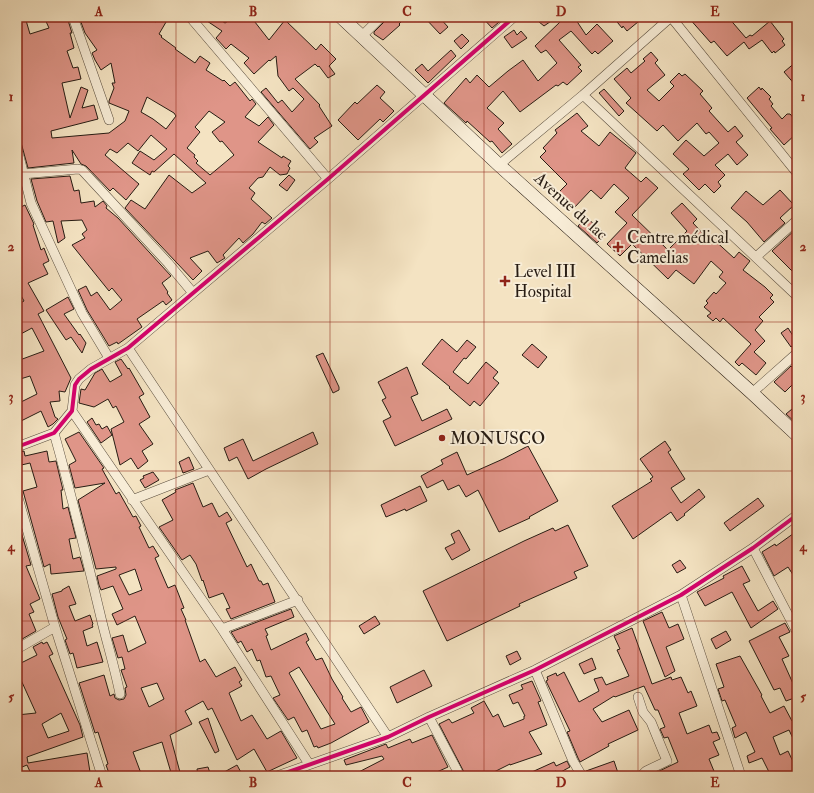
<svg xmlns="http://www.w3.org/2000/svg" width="814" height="793" font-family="'IM FELL Double Pica',serif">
<rect width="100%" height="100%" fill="#f4e3c2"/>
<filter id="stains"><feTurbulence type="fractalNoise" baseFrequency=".005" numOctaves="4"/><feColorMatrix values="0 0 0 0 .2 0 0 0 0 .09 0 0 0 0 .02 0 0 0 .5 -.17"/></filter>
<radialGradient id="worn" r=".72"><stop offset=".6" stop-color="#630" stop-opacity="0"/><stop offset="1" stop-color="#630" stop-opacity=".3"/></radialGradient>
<path fill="#df9588" stroke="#271c13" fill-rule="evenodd" d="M17,17H25L30,34L49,28L44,17H67L72,33H70L74,48L67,51L73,68L78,67L81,79L62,83L70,118L81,87L88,90L82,108L94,105L98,119L51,131L52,138L109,133L125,121L129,111L109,103V101L114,88L112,83H115L111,63L101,70L95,60L92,53L97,50L85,33L79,17H141L147,21L149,17L156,22L159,17H169L159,34L162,36L161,37L176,48L175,49L195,63L200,56L210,63L206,70L223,81L224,80L230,86L235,82L250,101L252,99L256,104L245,117L259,126L268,117L274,125L258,142L282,158L283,156L291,161L288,166L290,168L287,174L280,175L270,167L263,177L258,178L249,188L255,193L251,199L272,218L265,224L262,222L253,234L243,243L239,238L223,255L225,258L217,263L208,251L190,258L202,271L193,280L125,208L131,200L145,209L169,175L192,193L206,183L174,154L154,172L152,171L150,175L132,163L140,151L154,160L167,149L151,135L138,151L128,143L117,153L110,149L105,155L139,184L126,200L113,188L110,191L86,166L81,164L72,150L74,163L28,168L17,128ZM147,97L174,113L176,116L166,129L153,119L141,112ZM209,111L225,122L212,132L220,142L222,141L234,155L210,175L196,163L198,161L194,157L195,155L187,148L200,132L195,127Z
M201,17H216L225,23L235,17H251L269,40L285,20L316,50L321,44L336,59L329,66L335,74L328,78L319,66L318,67L315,64L295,79L320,105L319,106L332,126L314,138L318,142L310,149L261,92L266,88L278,103L282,100L292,112L304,99L293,88L289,91L278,76L276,56L270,61L269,60L254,74L244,63L249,58L231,44L226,49L216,38L222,31Z
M389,17H406L399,24L400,25L383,40L374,34V32Z
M424,17H439L448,27L440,34Z
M482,17H505L492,28Z
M533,17H574L586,35L597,24L613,41L598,54L595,51L592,54L571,31L559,40L581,65L578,67L582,71L567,85L563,82L558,86L556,85L520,112L503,91L487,108L504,123L498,129L512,144L502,153L492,141L490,142L467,121L466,123L444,103L466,78L470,83L477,75L489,87L508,71L523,60L538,81L557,63L546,50L541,53L535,46L560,22L557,17L544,26Z
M613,17H644L627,31L623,26L622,28Z
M688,17H728L746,38L750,35L752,36L770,21L784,39L782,41L785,45L775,53L774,51L772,53L762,40L749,49L744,42L727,56L714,41L711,43Z
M514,30L517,35L521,31L527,38L512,48L504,37Z
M462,34L469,41L461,49L454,41Z
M451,50L456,56L428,83L415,70L422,64L428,71Z
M651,52L658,60L655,63L665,75L647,90L659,101L674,86L670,82L679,73L682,76L685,74L703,91L700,94L712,108L709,111L728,132L735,126L743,136L736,142L748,155L737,165L728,154L715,165L725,175L718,182L721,186L714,193L705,184L699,190L683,174L689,169L673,154L686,140L704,156L719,143L709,132L706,134L697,123L678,141L663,125L657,131L626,103L631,98L614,79L627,68L631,73L645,61L643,59Z
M797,61V87L784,72Z
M377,85L385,92L380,98L394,111L383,122L380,119L358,140L338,120L355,102L357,104Z
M759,87L761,90L762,88L771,97L769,99L773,104L771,106L782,119L787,114H790L797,122V133L784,145L770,129L772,128L747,98Z
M604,89L624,111L619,116L599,93Z
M577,113L588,126L581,131L599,146L610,132L636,153L625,168L641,182L646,177L658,188L632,215L668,250L687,231L671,213L682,203L697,219L693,223L708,239L711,237L734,258L739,252L750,261L743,270L765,287L773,295L770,298L774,302L759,317L763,321L755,330L765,341L754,352L766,363L756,375L742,363L739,366L735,362L751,344L723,318L720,322L716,318L713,321L707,316L711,313L704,307L708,303L706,301L714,292L716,294L726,283L719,277L723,272L711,261L694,284L676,270L668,279L632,244L620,256L607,244L627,223L615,212L629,198L614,184L601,199L591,190L573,209L564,202L566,200L558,193L567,184L540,157L546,151L543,148L557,133L555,130Z
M289,175L295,180L287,191L279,185Z
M70,176L74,191L79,190L81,203L94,201L95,207L103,201L107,206L106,208L118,218L171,276L162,283L168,292L167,293L172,300L166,305L163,301L137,319L142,327L118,344L117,342L109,346L87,310L78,290L86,286L91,296L97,292L110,310L122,300L112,288L109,291L72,245L85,238L82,234L87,230L82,220L61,221L65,238L58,243L53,221L46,222L37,201L31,179Z
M780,190L794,205L780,218L785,223L764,242L747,222L731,208L746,191L763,205Z
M25,205L34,224L33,225L41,250L44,248L49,261L43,264L48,274L28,283L44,311L38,314L71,378L65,392L59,391L60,401L50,402L55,417L58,419L53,424L48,427L41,411L17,423V404L37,394L30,376L17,380V361L44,351L32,328L17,336V305L24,301L17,288V237H20L17,209Z
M586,217L605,234L597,243L578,226Z
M797,228V276L772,251Z
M68,297L74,309L64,314L79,335L80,334L86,343L82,353L71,337L66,340L46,310Z
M788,328L797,342L791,347L781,333Z
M442,339L457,352L467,340L476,347L466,359L464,358L453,372L468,384L486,362L498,372L493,378L499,383L480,406L474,401L470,406L449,388L450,387L422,364Z
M532,344L547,357L538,368L522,355Z
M323,353L339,387V390L333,393L316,356Z
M121,359L128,369L129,368L144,394L139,397L150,417L139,424L153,444L142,451L148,461L138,469L131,458L120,465L111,429L124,422L116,406L113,408L108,399L94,407L79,403L81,389L85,390L95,373L102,369L110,382L122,375L115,362Z
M791,366L797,372V380L785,392L774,382Z
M407,367L418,394L411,397L422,421L447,409L452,419L395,446L383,421L391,417L382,400L386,398L378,382Z
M792,409L797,414V424L786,414Z
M92,418L96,425L99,424L102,429L107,426L112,435L101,443L87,422Z
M79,432L104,468L102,469L116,494L119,492L133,517L136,516L141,526L139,527L149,548L153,546L159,556L155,558L168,588L175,585L184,608L181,609L186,620H185L200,662L205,659L216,677L235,667L242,680L239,682L242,686L229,693L241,721L252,715L267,739L281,731L297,758L267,772L254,749L237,760L212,708L208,710L203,701L185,711L192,724L170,735L181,776H172L162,742L133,752L142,776H110L106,765L108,764L98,732L95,733L79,683L104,675L110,696L114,694L115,698L119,700L124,699L126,695L125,688L127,687L121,670L125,669L122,657L118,658L112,638L123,635L128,652L146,643L135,616L117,625L112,614L123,609L113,586L101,590L99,585L97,576L116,569V567L96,569L78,500L105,483L75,488L69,465L76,461L65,439ZM135,569L142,590L129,595L119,575ZM157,683L164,699L149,707L141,688Z
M313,432L318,444L266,469L248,479L237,457L229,461L224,448L243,439L253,461Z
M665,441L671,450L668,452L685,479L671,488L681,503L699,489L705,497L684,514L685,515L677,521L671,512L633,539L612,506L652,481L650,479L653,477L640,459Z
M528,446L558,501L529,517L530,518L499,532L478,490L466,497L459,485L448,490L443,480L427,488L421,476L443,464L441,460L457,452L467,475L503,459Z
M24,451L25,456L47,451L49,462L56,461L63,490H61L63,509L68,507L76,538L69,539L73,559L80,557L84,571L51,574L50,564L44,567L23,491L37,487L30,463L17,466V453Z
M189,457L194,469L183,473L179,462Z
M153,472L159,480L145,488L140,480L144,478L143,476Z
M193,483L203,507L212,503L219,517L227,512L232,520L226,523L247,567L251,564L259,581H261L263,585L268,583L275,602L231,619L226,609L230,608L223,593L209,598L203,580L202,581L196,564L190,555L182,560L159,527L173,520L162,500L176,492L175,490Z
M420,486L427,501L406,511L405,509L386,517L381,505Z
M758,498L764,506L730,531L724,523Z
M17,525H19L31,565L26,566L40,599L30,604L34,612L29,614L36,631L17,642V579L20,578L17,565Z
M568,525L588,566L574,572L577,578L519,604L520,606L447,641L423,591L524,541L553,528L555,531Z
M459,530L470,550L452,560L445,548L455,543L451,534Z
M797,531V581L788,567L774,576L762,552L775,544L776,546Z
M680,560L686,568L677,573L672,565Z
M742,566L750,581L743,584L758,611L773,601L778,609L751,628L732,592L705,606L697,592L724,578L723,576Z
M69,586L76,604L69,606L75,621L90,615L93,624L92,625L93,627L83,631L87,646L97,642L103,662L77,668L73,653L70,654L65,640L67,639L58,617L52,594L62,591V590Z
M291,609L294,617L265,629L268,635L266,636L271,650L306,633L309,640L306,642L316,660L322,658L332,679L343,697L342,698L351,712L361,707L369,722L331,743L318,748L317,746L314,747L307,730L302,732L294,717L288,720L273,698L280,695L271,676L266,677L260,660L257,661L252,649L247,652L241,641L238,643L231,632ZM299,667L330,716L335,724L321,729L289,673Z
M662,612L669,628L678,624L684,639L666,647L675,671L665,677L643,621Z
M375,616L380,624L364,634L359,626Z
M785,623L790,632L779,637L789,656L782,659L795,688L797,687V697L786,701L780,688L774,690L749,641Z
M632,628L652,684L671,677L672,680L681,677L688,693L691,691L697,706L679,713L687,734L709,725L712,733L717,732L720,739L713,742L719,755L709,759L716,776H649L678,762L668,737L664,738L660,729L665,727L658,710H655L644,686L615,697L614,696L593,709L602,722L629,710L638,730L608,744L609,746L580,762L578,758L567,732L570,731L546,681L548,680L547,677L556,673L557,676L564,672L579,702L599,691L594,679L602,677L606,685L629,676L617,650L620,649L614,636Z
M726,631L731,640L716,649L711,639Z
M42,642L43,644L47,642L53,654L49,656L80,725L83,737L27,757L28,763L87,753L90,772L79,776H32L27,765L17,769V715L36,713L21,680L17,682V665L37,655L33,647ZM61,713L69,731L48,738L42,724Z
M517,651L521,659L510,665L506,656Z
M740,656L762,695L761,696L770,713L784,706L792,721L795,720L797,725V747L789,730L773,737L780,755L788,751L797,770V776H771L762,758L749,763L747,756L755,752L746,732L735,738L732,728L736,726L725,700L722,701L718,689L724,687L716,664Z
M592,658L596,669L584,674L579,664Z
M424,670L432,686L397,703L390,687Z
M532,681L541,701L538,702L547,725L529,732L542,754L510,765V764L486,776H466L439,724L449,719L452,723L474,713L471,708L484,701L493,717L498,714L504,727L524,719V716H525L518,702L513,704L509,695L523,689L521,685Z
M208,718L219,751L215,753L199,722Z
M432,735L448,767L428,776H351L384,759L382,756L346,765L344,760L386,744L388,748L410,739L412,743Z
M567,761L570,767L557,774L556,771L546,776H523L554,762L556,766Z
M614,761L619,776H588L586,771Z
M237,765L243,776H217Z
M208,767L211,776H198L197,769Z"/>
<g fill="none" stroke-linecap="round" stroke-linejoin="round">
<g stroke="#5a4e3f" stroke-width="10">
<path id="minor" d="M73,17L109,120
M190,17L328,179
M671,17L797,173
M362,36L381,17
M583,95L797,296
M17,148L31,203L82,313L109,358
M499,165L583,95L671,17
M23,174L78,169L82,170L168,263L193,293
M756,257L797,220
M128,348C214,478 302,607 388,737
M752,393L797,353
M72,411L222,629L309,764
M54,433C72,496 87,559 102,622C108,646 115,669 120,694
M17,447L54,433L72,411L75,385L79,379L91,369L128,348L328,179L514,17
M17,494L55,627L102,776
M132,500L209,470
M753,548L797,632
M681,595L741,776
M222,629L298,600
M17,649L55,627
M535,670L573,761L582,776
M638,697L643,712L651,722L667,761L646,771L641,776
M429,717L460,776
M277,776L388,737L429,717L535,670L681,595L753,548L797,515"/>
</g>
<g stroke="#271c13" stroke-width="14">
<path id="secondary" d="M341,17L499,165L752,393L797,435"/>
</g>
<use href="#minor" stroke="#f8edd7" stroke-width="9"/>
<use href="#secondary" stroke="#f8edd7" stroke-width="13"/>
<g stroke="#f8edd7" stroke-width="6">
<path id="cycleway" d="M17,447L54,433L72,411L75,385L79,379L91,369L128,348L328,179L514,17
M277,776L388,737L429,717L535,670L681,595L753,548L797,515"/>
</g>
<use href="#cycleway" stroke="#d6006c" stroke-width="4"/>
</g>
<path fill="none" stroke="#8f2418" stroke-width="1" stroke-opacity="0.55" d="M176,17V776M330,17V776M484,17V776M638,17V776M17,172H797M17,322H797M17,471H797M17,621H797"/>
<g fill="#8f2418" stroke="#f8edd7" stroke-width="1.5">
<path d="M616 241h4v4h4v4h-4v4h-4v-4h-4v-4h4z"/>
<path d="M503 275h4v4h4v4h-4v4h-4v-4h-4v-4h4z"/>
<circle cx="442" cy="438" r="4"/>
</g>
<g text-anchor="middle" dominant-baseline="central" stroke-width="4" stroke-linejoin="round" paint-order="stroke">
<g font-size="17" fill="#271c13" stroke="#f8edd7">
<text transform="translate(571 206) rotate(42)">Avenue du lac</text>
</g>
<g font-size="17" fill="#271c13" stroke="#f8edd7" text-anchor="start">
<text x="627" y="237">Centre médical<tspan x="627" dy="20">Camelias</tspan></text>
<text x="514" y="271">Level III<tspan x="514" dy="20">Hospital</tspan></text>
<text x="450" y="438">MONUSCO</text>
</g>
</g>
<rect width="814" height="793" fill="none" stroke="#f4e3c2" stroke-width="44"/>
<rect x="22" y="22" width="770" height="749" fill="none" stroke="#8f2418" stroke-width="1.5"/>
<g font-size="13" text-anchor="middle" font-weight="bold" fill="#8f2418">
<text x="99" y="16">A</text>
<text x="253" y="16">B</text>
<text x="407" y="16">C</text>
<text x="561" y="16">D</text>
<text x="715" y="16">E</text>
<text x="11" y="101">1</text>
<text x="803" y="101">1</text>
<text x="11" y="251">2</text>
<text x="803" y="251">2</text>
<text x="11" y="401">3</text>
<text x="803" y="401">3</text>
<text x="11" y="551">4</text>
<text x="803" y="551">4</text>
<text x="11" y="701">5</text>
<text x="803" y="701">5</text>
<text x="99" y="787">A</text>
<text x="253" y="787">B</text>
<text x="407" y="787">C</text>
<text x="561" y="787">D</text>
<text x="715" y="787">E</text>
</g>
<rect width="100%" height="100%" filter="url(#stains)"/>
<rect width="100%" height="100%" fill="url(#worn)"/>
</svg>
